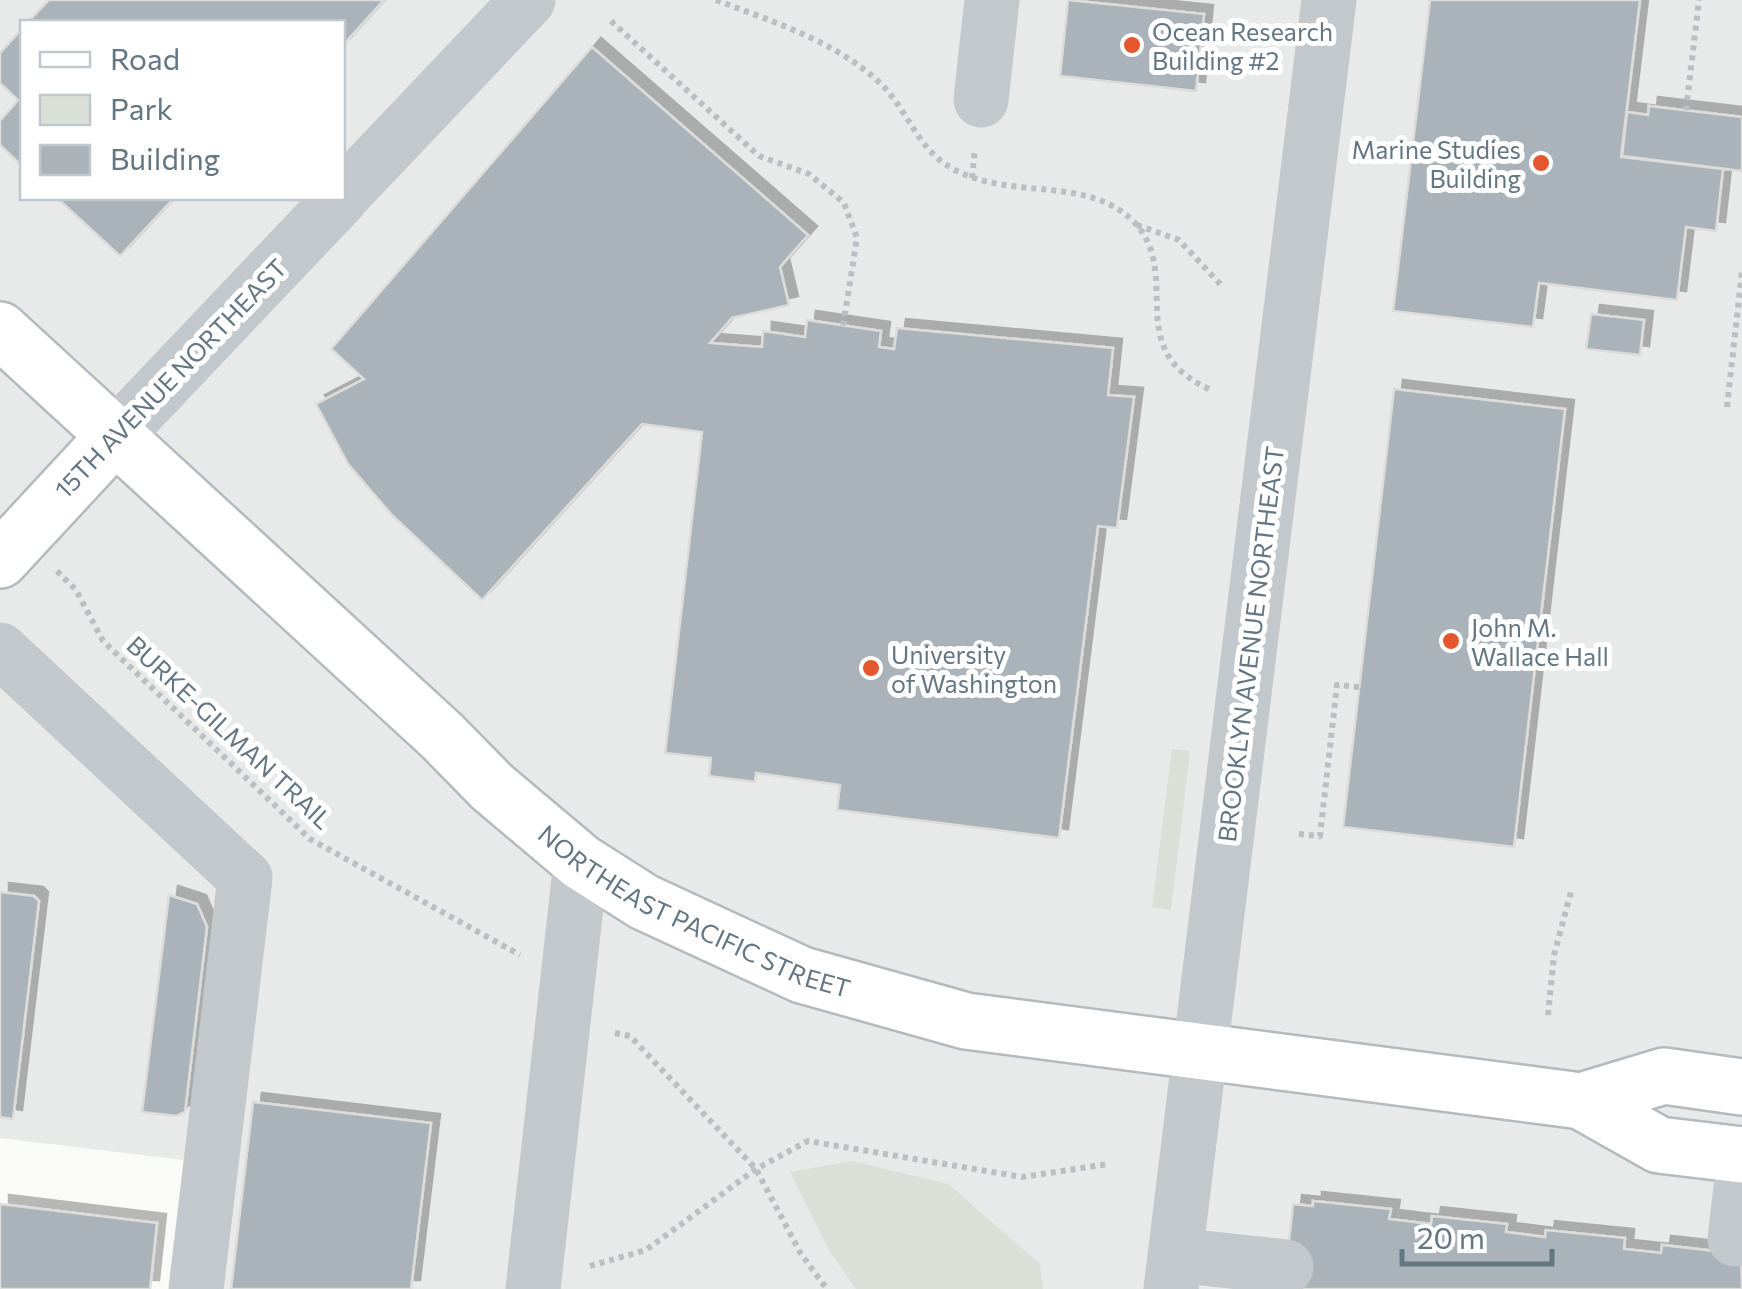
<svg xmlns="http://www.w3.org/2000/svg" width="1742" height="1289" font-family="Commissioner,sans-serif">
<defs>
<filter id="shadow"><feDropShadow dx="9" dy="-9" stdDeviation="0" flood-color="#0004"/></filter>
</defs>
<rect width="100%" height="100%" fill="#fafaf8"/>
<path fill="#e8e9e9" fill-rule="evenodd" d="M0,0H1742V1289H176L192,1161L0,1138ZM22,22H342V198H22Z"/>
<path fill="#dadfd7" d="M1172,749L1190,751L1171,910L1152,907Z
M852,1161L948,1184L1040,1264L1043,1289H856L829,1250L790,1172Z"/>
<path fill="#aab3b9" stroke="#dcdcda" stroke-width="2.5" filter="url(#shadow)" d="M49,0H384L342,46V22H28Z
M1068,0L1204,14L1196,91L1060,76Z
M1430,0H1640L1621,157L1723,169L1716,231L1686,227L1677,300L1539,283L1533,327L1393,311Z
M22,29V166L0,145V121L18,100L0,83V53Z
M592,47L808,235L780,267L789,305L732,318L710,343L762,347L763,331L805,337L807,320L881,331L879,347L894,349L897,328L1113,348L1108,395L1134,397L1117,528L1098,526L1059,838L837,810L840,785L756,773L755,782L709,776L711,758L665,753L702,432L642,424L482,600L392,515L348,464L316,404L364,379L331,349Z
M1649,106L1742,117V171L1622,156L1627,112L1648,115Z
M57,198H174L120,256Z
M1591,314L1644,320L1640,355L1586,349Z
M1394,389L1565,409L1514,847L1343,827Z
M0,892L34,896L39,901L13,1119L0,1117Z
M169,895L197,904L207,927L185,1112L176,1116L142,1112Z
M253,1102L431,1123L411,1289H231Z
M1313,1201L1391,1209L1389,1219L1431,1224L1432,1216L1507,1224L1506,1232L1545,1237L1546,1230L1625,1238L1624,1249L1661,1253L1662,1245L1741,1254L1742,1289H1284L1293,1204L1313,1206Z
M0,1204L157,1223L150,1289H0Z"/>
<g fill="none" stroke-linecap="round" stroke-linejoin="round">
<g stroke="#b5babe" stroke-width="60">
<g id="major">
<path id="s1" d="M0,330L442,736L492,787L581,862L644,902L802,975L966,1021L1581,1101L1659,1145L1742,1155"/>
<path d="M0,560L115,436"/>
<path d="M1581,1101L1664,1076L1742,1087"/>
</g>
</g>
<path stroke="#bbbfc2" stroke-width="6" stroke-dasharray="5 5" stroke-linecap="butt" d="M716,0C773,22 833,40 879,82C910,111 917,153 959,172C1016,199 1087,177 1132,220C1186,273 1119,348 1209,389
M611,21L759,156L809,174L844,203L857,238L843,326
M1686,110L1699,0
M972,178L975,149
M1137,225L1179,240L1222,286
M1727,407L1742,271
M57,571L76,590L103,641L310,839L520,955
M1299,834L1320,836L1337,685L1359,687
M1548,1015L1554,955L1572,888
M615,1033L630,1036L756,1169L801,1254L827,1289
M590,1266L646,1250L756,1169L808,1141L1022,1177L1109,1164"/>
<path stroke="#c3c8cc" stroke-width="55" d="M981,100L992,0
M342,196L528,0
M115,436L341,198
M0,650L245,878L196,1289
M1735,1239L1742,1179
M1175,1255L1286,1267
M533,1289L581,862
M1171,1289L1329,0"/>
<use href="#major" stroke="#fff" stroke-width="55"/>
</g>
<g fill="#e4572e" stroke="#fff" stroke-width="4">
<circle cx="1132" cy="45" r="10"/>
<circle cx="1541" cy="163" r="10"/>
<circle cx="1451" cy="641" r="10"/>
<circle cx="871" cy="668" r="10"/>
</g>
<g text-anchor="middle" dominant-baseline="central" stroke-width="10" stroke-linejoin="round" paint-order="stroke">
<g font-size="25" fill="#657683" stroke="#fff" text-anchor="start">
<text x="1152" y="31">Ocean Research<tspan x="1152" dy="29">Building #2</tspan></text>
<text x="1521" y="149" text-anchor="end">Marine Studies<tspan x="1521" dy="29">Building</tspan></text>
<text x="1471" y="627">John M.<tspan x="1471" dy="29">Wallace Hall</tspan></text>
<text x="891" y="654">University<tspan x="891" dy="29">of Washington</tspan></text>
</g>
<g font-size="25" fill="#657683" stroke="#fff">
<text transform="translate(170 378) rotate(-46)">15TH AVENUE NORTHEAST</text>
<text transform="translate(1250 644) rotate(-83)">BROOKLYN AVENUE NORTHEAST</text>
<text transform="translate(230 732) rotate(43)">BURKE-GILMAN TRAIL</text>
<text stroke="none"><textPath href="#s1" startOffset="912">NORTHEAST PACIFIC STREET</textPath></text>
</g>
</g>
<rect x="20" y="20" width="325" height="180" fill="#ffffff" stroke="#c1c8cd" stroke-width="2.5"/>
<rect x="40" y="52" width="50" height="15" fill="#ffffff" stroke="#c1c8cd" stroke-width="2.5"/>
<text x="110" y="70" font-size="30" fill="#657683">Road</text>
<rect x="40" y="95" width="50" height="30" fill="#dadfd7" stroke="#c1c8cd" stroke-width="2.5"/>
<text x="110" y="120" font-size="30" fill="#657683">Park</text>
<rect x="40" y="145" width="50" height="30" fill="#aab3b9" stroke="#c1c8cd" stroke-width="2.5"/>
<text x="110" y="170" font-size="30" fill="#657683">Building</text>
<path d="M1402 1249v15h150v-15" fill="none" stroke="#657683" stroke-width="5"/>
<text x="1417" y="1249" font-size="30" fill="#657683" stroke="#ffffff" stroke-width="8" paint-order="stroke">20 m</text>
</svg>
